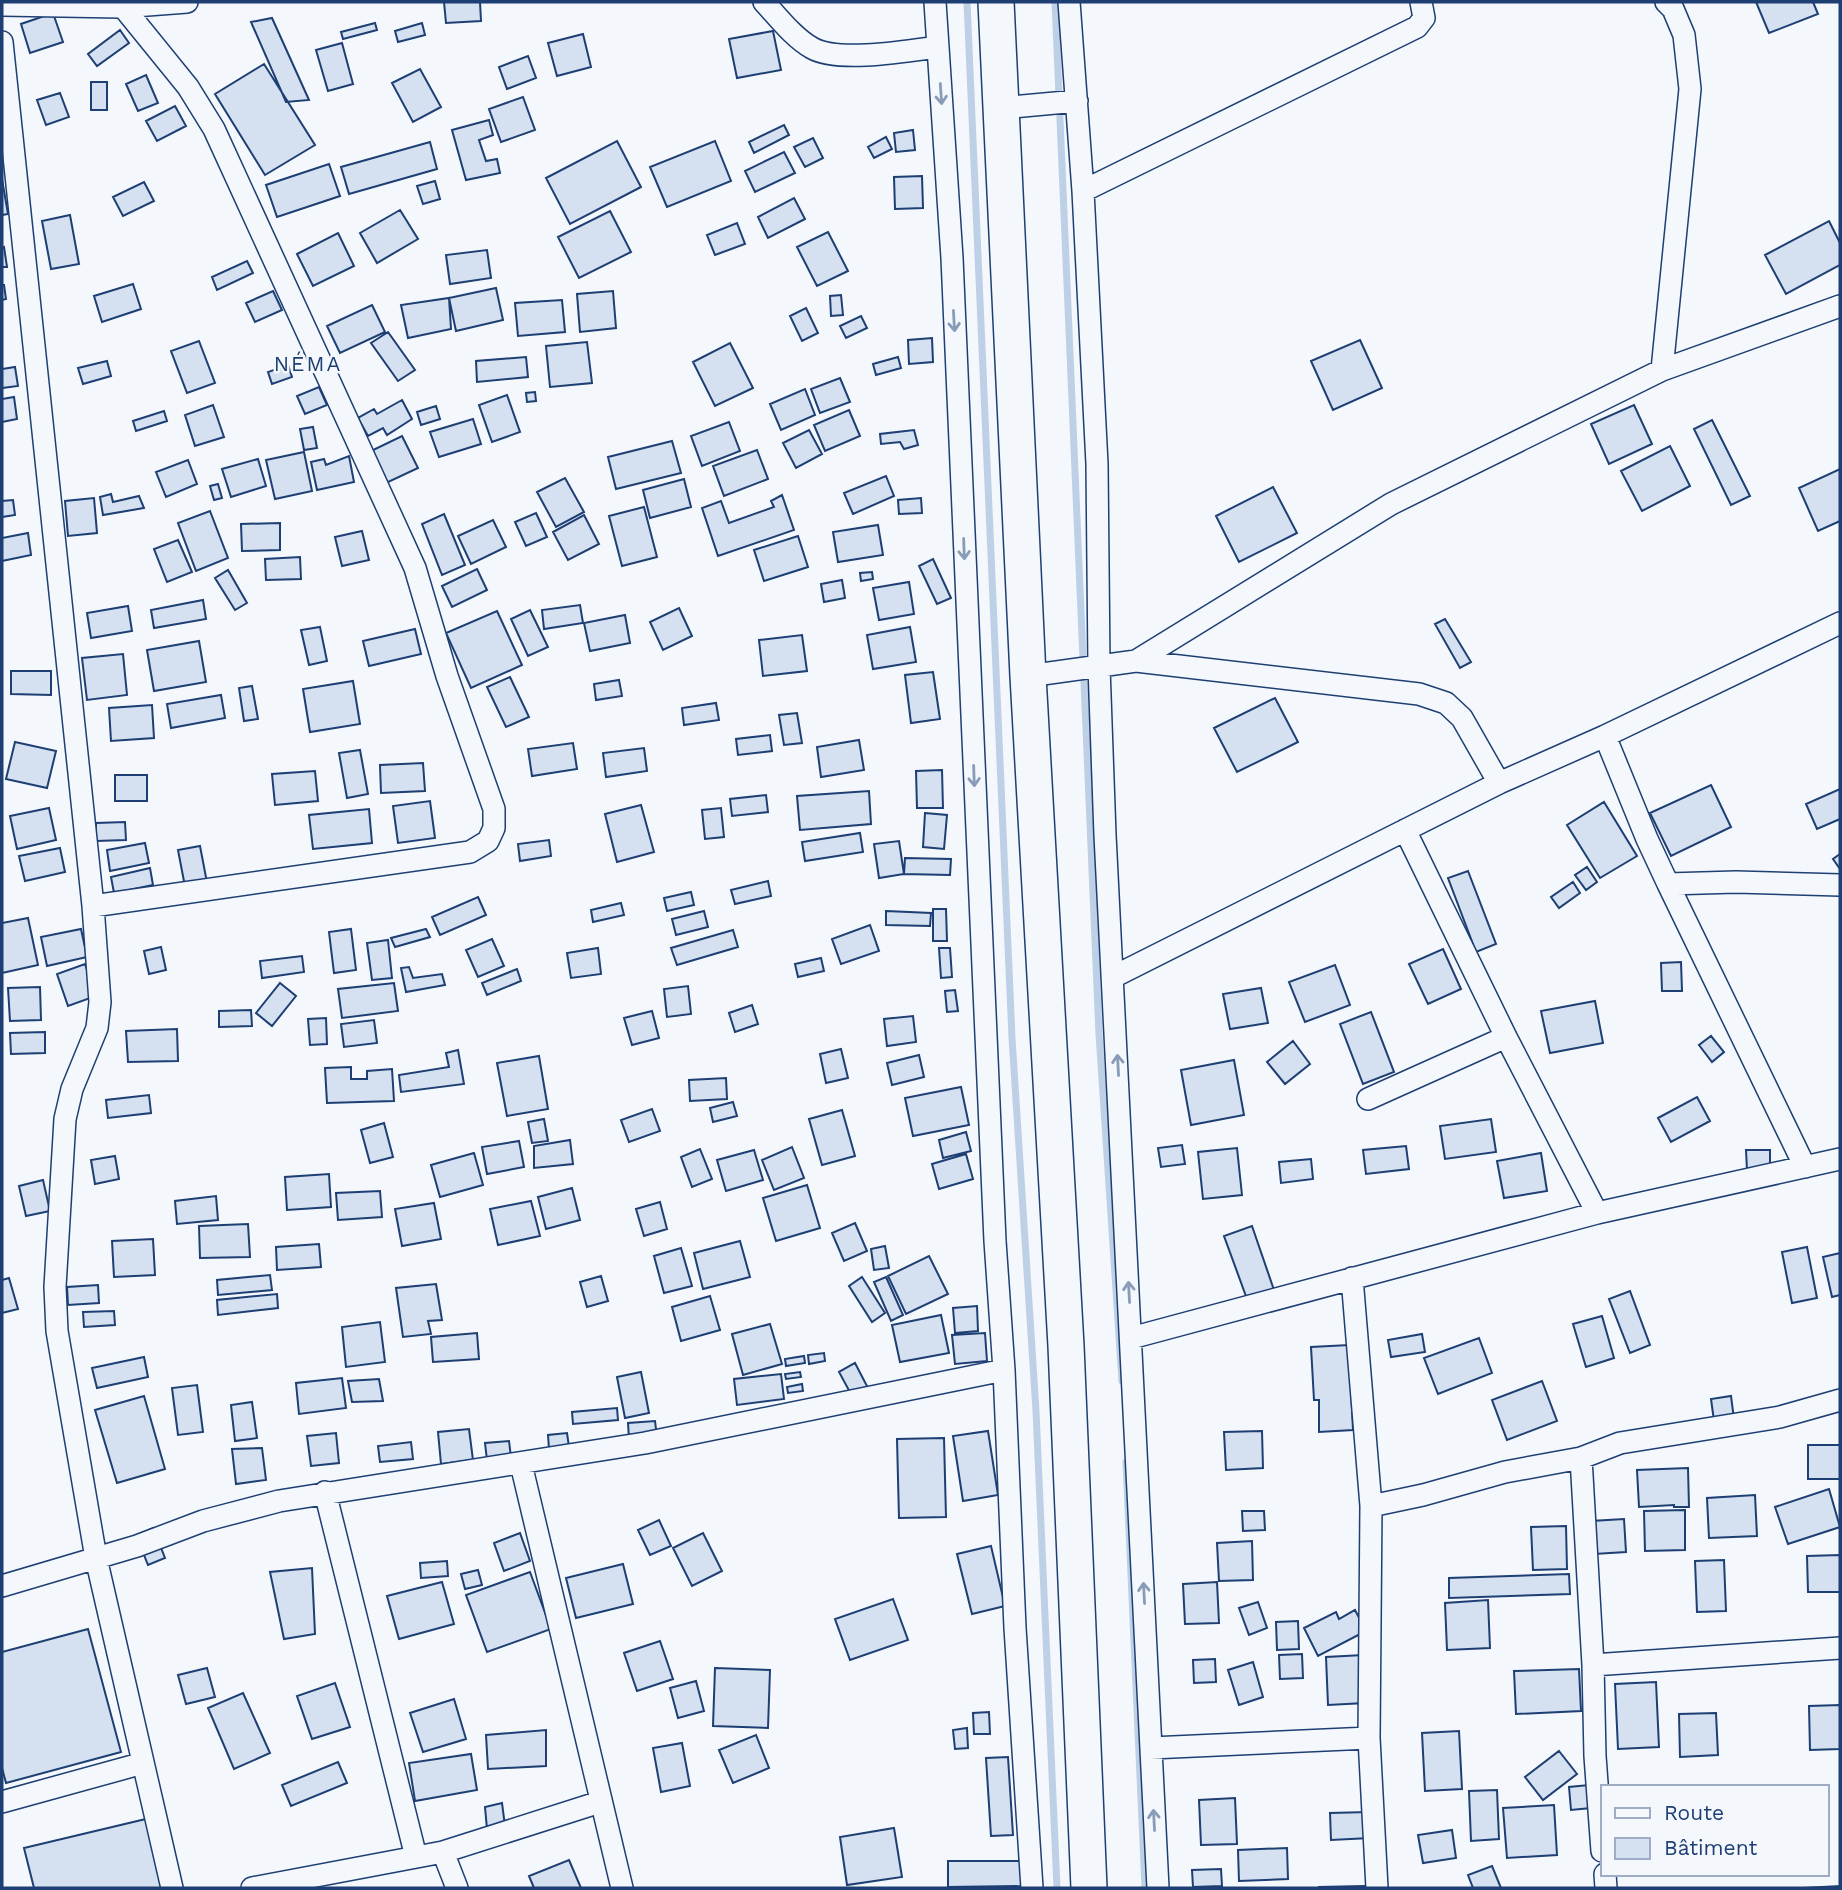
<svg xmlns="http://www.w3.org/2000/svg" width="1842" height="1890" font-family="'Work Sans',sans-serif">
<rect width="100%" height="100%" fill="#f4f7fb"/>
<g fill="none" stroke-linecap="round" stroke-linejoin="round">
<path stroke="#bed0e5" stroke-width="7" d="M967,2L1012,1038L1036,1411L1057,1888
M1055,2L1099,1034L1122,1381
M1126,1462L1145,1888"/>
</g>
<path fill="#d5e0f0" stroke="#1d3f73" stroke-width="2" d="M444,2H480L481,21L446,23Z
M1756,2H1813L1818,14L1769,33Z
M53,13L63,42L30,53L21,24Z
M272,18L309,100L286,102L251,22Z
M375,23L377,30L343,39L341,32Z
M422,23L425,35L398,42L395,31Z
M120,30L129,43L97,66L88,54Z
M773,31L781,70L737,78L729,39Z
M583,34L591,67L557,76L548,43Z
M342,43L353,84L328,91L316,50Z
M528,56L536,78L507,89L499,67Z
M264,64L315,145L265,175L215,94Z
M420,69L441,107L413,122L392,83Z
M146,75L158,103L138,111L126,84Z
M91,82H107V110H91Z
M60,93L69,117L46,125L37,100Z
M523,97L535,130L501,142L489,109Z
M175,106L186,126L157,141L146,121Z
M489,120L493,135L479,140L486,161L497,159L500,173L466,180L452,130Z
M784,125L789,135L754,153L749,142Z
M913,130L915,150L896,152L894,133Z
M886,137L892,149L874,158L868,147Z
M813,138L823,158L805,167L794,147Z
M617,141L641,187L570,224L546,178Z
M715,141L731,181L667,207L650,167Z
M430,142L437,169L349,194L341,167Z
M784,152L795,173L755,192L745,171Z
M329,164L340,196L277,217L266,185Z
M922,176L923,208L895,209L894,177Z
M2,179L8,214L2,215Z
M435,181L440,199L423,204L417,186Z
M144,182L154,201L123,216L113,197Z
M794,198L805,219L768,238L758,217Z
M400,210L418,239L377,263L360,233Z
M610,211L631,252L579,278L558,237Z
M70,215L79,264L51,269L42,221Z
M1829,221L1840,243V265L1786,294L1765,255Z
M737,223L745,244L715,255L707,235Z
M828,232L848,271L817,286L797,247Z
M338,233L354,266L313,286L297,254Z
M4,247L7,267H2V248Z
M487,250L491,278L450,284L446,255Z
M247,261L253,273L217,290L212,277Z
M133,284L141,309L102,322L94,296Z
M2,285H4L6,299L2,300Z
M496,288L503,320L456,331L449,298Z
M273,291L282,310L255,322L246,303Z
M613,291L616,328L580,332L577,294Z
M841,295L843,315L831,316L830,296Z
M449,298L451,329L408,338L401,305Z
M562,300L565,332L518,336L515,303Z
M372,305L385,332L340,353L327,326Z
M806,308L818,333L802,341L790,316Z
M861,316L867,328L846,338L840,326Z
M388,332L415,370L398,381L371,343Z
M932,338L933,362L909,364L908,340Z
M1360,340L1382,388L1333,410L1311,361Z
M199,341L215,383L187,393L171,351Z
M587,342L592,383L550,387L546,346Z
M730,343L753,388L715,406L693,362Z
M526,357L528,377L477,382L476,361Z
M898,357L901,368L876,375L873,364Z
M107,361L111,376L83,384L78,368Z
M288,365L292,377L272,384L268,372Z
M15,367L18,386L2,388V369Z
M840,378L850,402L820,413L811,389Z
M319,387L327,405L305,414L297,396Z
M805,389L815,415L781,430L770,404Z
M535,392L536,401L527,402L526,393Z
M507,395L520,432L492,442L479,405Z
M14,397L17,419L2,422V399Z
M402,400L412,419L387,435L383,428L368,436L358,418L374,409L377,414Z
M213,405L224,437L195,446L185,415Z
M1634,405L1652,444L1609,464L1591,424Z
M436,406L440,419L421,425L417,412Z
M849,410L860,436L825,451L814,425Z
M164,411L167,421L136,431L133,421Z
M473,419L481,444L439,457L430,432Z
M1712,420L1750,496L1731,505L1694,429Z
M729,422L740,451L702,466L691,436Z
M313,427L317,448L304,450L300,429Z
M809,430L822,454L796,468L783,443Z
M914,430L918,445L904,449L900,442L881,444L880,434Z
M402,436L418,468L384,484L369,452Z
M672,441L681,473L616,489L608,457Z
M1670,446L1690,486L1642,511L1621,471Z
M757,450L768,479L724,496L713,466Z
M304,452L312,491L275,499L266,460Z
M349,456L354,482L317,490L311,462L324,459L326,465Z
M258,459L266,486L231,497L222,469Z
M188,460L197,484L166,497L156,472Z
M1840,469V521L1818,531L1799,488Z
M886,476L894,496L853,514L844,493Z
M565,478L584,512L556,527L537,492Z
M684,479L691,507L650,518L643,490Z
M218,484L222,498L214,500L210,486Z
M1273,487L1297,533L1239,562L1216,516Z
M111,494L113,502L139,496L144,508L103,515L100,497Z
M782,495L794,530L718,556L702,508L721,501L729,523L774,507L771,501Z
M94,498L97,533L68,536L65,501Z
M921,498L922,513L899,514L898,500Z
M13,500L15,515L2,517V501Z
M644,507L657,557L622,566L609,516Z
M210,511L228,558L196,571L178,523Z
M536,513L547,537L526,546L515,522Z
M444,514L465,565L442,575L422,524Z
M584,515L599,544L568,560L553,532Z
M493,520L506,547L471,564L458,536Z
M280,523V550L242,551L241,524Z
M878,525L883,555L838,562L833,532Z
M362,531L369,560L342,566L335,537Z
M28,533L31,555L2,561V538Z
M798,536L808,567L764,581L754,550Z
M178,540L192,572L167,582L154,549Z
M300,557L301,579L266,580L265,559Z
M933,559L951,598L937,604L919,566Z
M477,569L487,590L452,607L442,586Z
M228,570L247,603L235,610L215,578Z
M872,572L873,579L861,581L860,573Z
M842,580L845,598L824,602L821,584Z
M909,582L914,614L879,620L873,588Z
M203,600L206,619L154,628L151,610Z
M580,605L583,623L544,629L542,610Z
M128,606L132,631L91,638L87,613Z
M679,608L692,636L663,650L650,622Z
M530,610L548,647L528,656L511,619Z
M497,611L522,665L471,688L446,633Z
M625,615L630,643L590,651L584,623Z
M1445,619L1471,662L1460,668L1435,624Z
M320,627L327,661L309,665L301,630Z
M910,627L916,662L873,669L867,635Z
M415,629L421,654L369,666L363,641Z
M802,635L807,671L763,676L759,640Z
M199,641L206,682L154,691L147,650Z
M123,654L127,695L87,700L82,658Z
M11,671H51V695L11,694Z
M933,672L940,719L911,723L905,675Z
M510,677L529,717L506,727L487,687Z
M619,680L622,696L596,700L594,684Z
M353,681L360,724L310,732L303,689Z
M252,686L258,719L244,721L239,688Z
M221,695L225,718L171,728L167,704Z
M1275,698L1298,742L1237,772L1214,728Z
M716,703L719,720L684,725L682,708Z
M152,705L154,738L111,741L109,708Z
M797,713L802,743L784,745L779,715Z
M770,735L772,751L738,755L736,739Z
M859,740L864,770L821,777L817,747Z
M15,742L56,751L47,788L6,779Z
M573,743L577,769L532,776L528,749Z
M644,748L647,771L606,777L603,753Z
M360,750L368,794L347,798L339,753Z
M423,763L425,791L381,793L380,765Z
M942,770L943,808H917L916,771Z
M315,771L318,801L275,805L272,774Z
M115,775H147V801H115Z
M1711,785L1731,827L1671,856L1650,813Z
M1840,789V819L1817,829L1806,804Z
M869,791L871,824L800,830L797,796Z
M766,795L768,812L732,816L730,799Z
M430,801L435,838L398,843L393,806Z
M1604,802L1637,856L1600,878L1567,825Z
M641,805L654,852L617,862L605,814Z
M49,808L56,840L17,849L10,816Z
M721,808L724,837L705,839L702,810Z
M369,809L372,843L313,849L309,815Z
M925,813L947,815L944,849L923,847Z
M125,822L126,840L96,841V823Z
M860,833L863,852L805,861L802,842Z
M549,840L551,856L520,861L518,844Z
M899,841L904,874L879,878L874,844Z
M145,843L149,863L110,871L107,850Z
M200,846L209,893L187,897L178,850Z
M60,848L65,872L25,881L19,856Z
M1840,854V869L1833,859Z
M905,858L951,859L950,875L904,874Z
M1587,867L1597,882L1586,890L1575,875Z
M150,868L153,885L114,893L111,877Z
M1468,871L1496,944L1476,952L1448,878Z
M768,881L771,896L735,904L731,890Z
M1573,882L1580,893L1559,908L1551,897Z
M691,892L694,905L667,911L664,898Z
M478,897L486,915L440,935L432,917Z
M621,903L624,915L593,922L591,910Z
M933,909H946L947,941H933Z
M704,911L708,927L676,935L672,919Z
M886,911L931,913L930,926L886,925Z
M28,918L38,965L2,973V923Z
M870,925L879,951L841,964L832,939Z
M81,929L87,957L47,966L41,937Z
M351,929L356,970L334,973L329,932Z
M426,929L430,937L395,947L391,938Z
M733,930L738,947L677,965L671,948Z
M492,939L504,966L478,977L466,950Z
M388,940L392,978L372,980L367,943Z
M161,947L166,970L149,974L144,951Z
M598,948L601,974L571,978L567,953Z
M939,948H950L952,977L941,978Z
M1443,949L1461,989L1428,1004L1409,964Z
M302,956L304,972L262,978L260,961Z
M821,958L824,971L798,977L795,964Z
M1681,962L1682,991H1662L1661,963Z
M85,964L96,996L68,1006L57,974Z
M1335,965L1350,1005L1305,1022L1289,982Z
M409,967L413,978L442,974L445,985L406,992L401,968Z
M517,969L521,981L487,995L482,983Z
M280,983L296,996L272,1026L256,1013Z
M394,983L398,1011L342,1018L338,989Z
M688,986L691,1014L667,1017L664,989Z
M40,987L41,1020L10,1021L8,988Z
M1261,988L1268,1023L1230,1029L1223,994Z
M955,990L958,1011L947,1012L945,991Z
M1595,1001L1603,1043L1550,1053L1541,1011Z
M752,1005L758,1024L735,1032L729,1013Z
M251,1010L252,1026L219,1027V1011Z
M652,1011L659,1038L632,1045L624,1018Z
M1371,1012L1394,1072L1363,1084L1340,1024Z
M913,1016L916,1042L887,1046L884,1019Z
M326,1018L327,1044L310,1045L308,1019Z
M374,1020L377,1043L344,1047L341,1024Z
M177,1029L178,1061L128,1062L126,1031Z
M45,1032V1053L11,1054L10,1033Z
M1711,1036L1724,1052L1712,1062L1699,1045Z
M1293,1041L1310,1064L1285,1084L1267,1062Z
M841,1049L848,1078L826,1083L820,1054Z
M458,1050L464,1084L401,1092L399,1075L449,1067L446,1053Z
M919,1055L924,1077L892,1085L887,1063Z
M539,1056L548,1109L507,1116L497,1063Z
M1234,1060L1244,1115L1191,1125L1181,1070Z
M351,1067V1079H367V1071L392,1069L394,1101L327,1103L325,1068Z
M726,1078L727,1099L690,1101L689,1080Z
M961,1087L969,1125L913,1136L905,1098Z
M149,1095L151,1113L108,1118L106,1100Z
M1697,1097L1710,1121L1671,1142L1658,1118Z
M733,1102L737,1116L713,1122L710,1108Z
M652,1109L660,1131L629,1142L621,1120Z
M842,1110L855,1156L822,1165L809,1119Z
M544,1119L548,1141L532,1143L528,1122Z
M1491,1119L1496,1152L1445,1159L1440,1126Z
M384,1123L393,1157L370,1163L361,1130Z
M966,1132L971,1151L943,1158L939,1140Z
M570,1140L573,1164L534,1168V1146Z
M519,1141L524,1167L487,1174L482,1147Z
M1182,1145L1185,1164L1161,1167L1158,1148Z
M1406,1146L1409,1169L1366,1174L1363,1150Z
M792,1147L804,1178L774,1190L762,1160Z
M1237,1148L1242,1195L1203,1199L1198,1152Z
M700,1149L712,1179L692,1187L681,1157Z
M754,1150L763,1180L726,1191L717,1160Z
M1746,1150H1770V1169L1747,1170Z
M474,1153L483,1185L440,1197L431,1165Z
M1541,1153L1547,1191L1504,1198L1497,1161Z
M966,1154L973,1179L939,1189L932,1164Z
M115,1156L119,1179L95,1184L91,1160Z
M1311,1159L1313,1179L1281,1183L1279,1162Z
M329,1174L331,1207L287,1210L285,1177Z
M43,1180L50,1211L26,1216L19,1186Z
M807,1185L820,1228L776,1241L763,1198Z
M572,1188L580,1220L546,1229L538,1197Z
M380,1191L382,1217L338,1220L336,1193Z
M216,1196L218,1220L177,1224L175,1201Z
M531,1201L540,1236L498,1245L490,1209Z
M660,1202L667,1229L644,1236L636,1209Z
M434,1203L441,1239L402,1246L395,1209Z
M855,1223L867,1251L844,1261L832,1233Z
M248,1224L250,1257L200,1258L199,1226Z
M1252,1226L1274,1290L1247,1299L1224,1236Z
M153,1239L155,1275L114,1277L112,1241Z
M740,1241L750,1277L703,1289L694,1253Z
M319,1244L321,1267L277,1270L276,1247Z
M885,1246L889,1268L874,1270L871,1249Z
M1807,1247L1817,1298L1792,1303L1782,1252Z
M681,1248L692,1286L664,1293L654,1256Z
M1840,1253V1295L1832,1297L1823,1257Z
M929,1256L948,1294L906,1314L888,1276Z
M270,1275L272,1290L218,1295L217,1280Z
M601,1276L608,1301L587,1307L580,1282Z
M862,1277L885,1313L872,1322L849,1286Z
M886,1277L903,1315L891,1321L874,1282Z
M9,1278L18,1309L2,1313V1280Z
M436,1284L442,1320L428,1321L431,1334L403,1337L396,1288Z
M98,1285L99,1303L68,1305L67,1287Z
M1630,1291L1650,1345L1630,1353L1609,1299Z
M277,1294L278,1308L218,1315L217,1300Z
M710,1296L720,1330L681,1341L672,1307Z
M977,1306L978,1331L955,1333L953,1308Z
M114,1311L115,1325L84,1327L83,1312Z
M941,1315L949,1353L900,1362L892,1325Z
M1602,1316L1614,1358L1586,1367L1573,1324Z
M380,1322L385,1362L346,1367L342,1327Z
M770,1324L782,1364L743,1375L732,1334Z
M477,1333L479,1359L433,1362L431,1337Z
M985,1333L987,1361L955,1364L952,1335Z
M1422,1334L1425,1352L1391,1357L1388,1340Z
M1479,1338L1492,1373L1438,1394L1424,1358Z
M1349,1345L1353,1430L1319,1432V1400H1314L1311,1347Z
M824,1353L825,1361L809,1364L808,1355Z
M804,1356L805,1363L786,1366L785,1359Z
M144,1357L148,1377L97,1388L92,1368Z
M855,1363L868,1388L852,1396L839,1372Z
M641,1372L649,1413L625,1418L617,1377Z
M800,1372L801,1377L786,1379L785,1374Z
M781,1374L784,1399L737,1405L734,1379Z
M342,1378L346,1408L299,1414L296,1383Z
M379,1379L383,1401L352,1402L348,1381Z
M1542,1381L1557,1421L1507,1440L1492,1400Z
M802,1384L803,1391L788,1393L787,1387Z
M197,1385L203,1432L178,1435L172,1388Z
M144,1396L165,1469L117,1483L95,1410Z
M1731,1396L1734,1419L1714,1421L1711,1399Z
M252,1402L257,1438L235,1441L231,1405Z
M617,1408L618,1420L573,1424L572,1412Z
M655,1421L657,1437L629,1439L628,1423Z
M469,1429L473,1460L441,1464L438,1432Z
M988,1431L998,1495L963,1501L953,1436Z
M1262,1431L1263,1468L1226,1470L1224,1432Z
M336,1433L339,1463L311,1466L307,1436Z
M567,1433L569,1447L549,1449L548,1435Z
M944,1438L946,1517L899,1518L897,1439Z
M509,1441L511,1457L487,1460L485,1443Z
M411,1442L413,1459L380,1462L378,1446Z
M1808,1445H1840V1479H1808Z
M262,1448L266,1480L236,1484L232,1449Z
M1688,1468L1689,1507H1674V1505L1639,1507L1637,1470Z
M1829,1489L1840,1527L1788,1544L1775,1507Z
M1755,1495L1757,1536L1709,1538L1707,1498Z
M1685,1510V1550L1645,1551L1644,1511Z
M1242,1511H1264L1265,1530L1243,1531Z
M1624,1519L1626,1552L1594,1554L1591,1521Z
M659,1520L671,1546L650,1555L638,1530Z
M1566,1526L1567,1569L1533,1570L1531,1527Z
M153,1528L165,1558L148,1565L136,1535Z
M520,1533L530,1561L504,1571L494,1543Z
M703,1533L722,1571L692,1586L673,1548Z
M1252,1541L1253,1580L1219,1581L1217,1543Z
M991,1546L1005,1606L972,1614L957,1554Z
M1840,1555V1592H1808L1807,1556Z
M1724,1560L1726,1611L1697,1612L1695,1561Z
M447,1561L448,1576L421,1578L420,1563Z
M623,1564L633,1604L576,1618L566,1578Z
M312,1568L315,1634L284,1639L270,1572Z
M478,1570L482,1585L465,1589L461,1574Z
M530,1572L551,1629L487,1652L466,1595Z
M1569,1574L1570,1594L1449,1598V1578Z
M442,1582L454,1624L399,1639L387,1596Z
M1217,1582L1219,1623L1185,1624L1183,1584Z
M893,1599L908,1640L850,1660L835,1619Z
M1488,1600L1490,1648L1447,1650L1445,1603Z
M1258,1602L1267,1628L1249,1635L1239,1608Z
M1355,1610L1366,1631L1318,1656L1304,1628L1336,1612L1339,1619Z
M1298,1621L1299,1649L1277,1650L1276,1622Z
M88,1629L121,1752L6,1783L2,1768V1652Z
M660,1641L673,1679L637,1691L624,1653Z
M1302,1654L1303,1678L1280,1679L1279,1655Z
M1363,1655L1365,1703L1328,1705L1326,1657Z
M1215,1659L1216,1682L1194,1683L1193,1660Z
M1253,1662L1263,1697L1239,1705L1228,1670Z
M207,1668L215,1697L186,1704L178,1675Z
M715,1668L770,1670L768,1728L713,1726Z
M1579,1669L1581,1711L1516,1714L1514,1671Z
M696,1681L704,1711L678,1718L670,1688Z
M1656,1682L1659,1747L1618,1749L1615,1684Z
M335,1683L350,1727L312,1739L297,1696Z
M243,1693L270,1753L234,1769L208,1708Z
M454,1699L466,1739L423,1752L410,1713Z
M1840,1705V1749L1810,1750L1809,1706Z
M989,1712L990,1734H974L973,1713Z
M1716,1713L1718,1755L1680,1757L1679,1714Z
M967,1728L968,1748L955,1749L953,1730Z
M546,1730V1766L488,1769L486,1735Z
M1459,1731L1462,1789L1425,1791L1422,1733Z
M756,1735L769,1768L733,1783L719,1750Z
M682,1743L690,1786L661,1792L653,1748Z
M1559,1751L1577,1774L1543,1800L1525,1777Z
M471,1754L477,1790L415,1801L409,1763Z
M1008,1757L1013,1835L991,1836L986,1758Z
M338,1762L347,1783L291,1806L282,1785Z
M1589,1785L1591,1808L1571,1810L1569,1787Z
M1497,1790L1499,1839L1471,1841L1469,1791Z
M1235,1798L1237,1844L1201,1845L1199,1800Z
M502,1803L505,1826L487,1829L485,1807Z
M1554,1805L1557,1855L1507,1858L1503,1808Z
M1369,1812L1370,1838L1331,1840L1330,1813Z
M150,1818L167,1888H34L24,1848Z
M894,1828L902,1877L847,1885L840,1837Z
M1452,1830L1456,1858L1423,1863L1418,1835Z
M1287,1848L1288,1879L1239,1881L1238,1850Z
M569,1860L581,1888H534L529,1876Z
M948,1861H1022L1026,1886L948,1887Z
M1492,1866L1501,1888H1473L1468,1875Z
M1221,1869L1222,1886L1193,1887L1192,1870Z
M1364,1886V1888H1319V1887Z
M1840,1886V1888H1803Z"/>
<g fill="none" stroke-linecap="round" stroke-linejoin="round">
<g stroke="#1d3f73" stroke-width="24">
<path id="minor" d="M764,2C778,17 793,37 812,48C838,63 908,51 938,47
M935,2L952,258L995,1241L1004,1370L1015,1628L1032,1888
M1069,2L1083,191L1097,464L1099,667L1105,835L1158,1888
M2,5L121,7L187,2
M2,42L93,906L100,1002L97,1028L72,1089L65,1119L55,1287L57,1331L96,1558L172,1888
M1001,108L1077,101
M1083,191L1417,27L1424,18L1421,2
M1662,370L1690,89L1684,35L1673,9L1666,2
M1136,661L1419,694L1446,703L1462,718L1499,783
M1028,676L1136,661L1391,504L1662,370L1840,306
M1605,736L1647,839L1668,884L1736,882L1840,885
M1405,830L1506,1037L1597,1213
M1668,884L1805,1167
M93,906L470,852L488,841L494,828V809L447,676L415,568L214,129L188,87L119,2
M1113,977L1499,783L1605,736L1840,623
M1368,1099L1506,1037
M1352,1278L1371,1506L1369,1738L1377,1888
M1131,1338L1597,1213L1840,1159
M1581,1458L1593,1665L1595,1756L1602,1851
M521,1464L622,1888
M325,1492L416,1857
M1371,1506L1423,1495L1505,1472L1581,1458L1620,1443L1780,1417L1840,1400
M2,1586L137,1546L203,1521L279,1501L645,1443L1004,1370
M1593,1665L1840,1648
M1151,1748L1369,1738
M2,1802L143,1763
M443,1852L600,1802
M1605,1874L1606,1888
M252,1888L443,1852L457,1888"/>
</g>
<g stroke="#1d3f73" stroke-width="38">
<path id="trunk" d="M996,2L1028,676L1066,1346L1089,1888"/>
</g>
<use href="#minor" stroke="#f4f7fb" stroke-width="21"/>
<use href="#trunk" stroke="#f4f7fb" stroke-width="35"/>
</g>
<defs><path id="oneway-shaft" d="M-6 0H5M1.5-3L5.5 0L1.5 3" fill="none" stroke-width="1.6" stroke-linecap="round" stroke-linejoin="round" transform="scale(1.75)"/></defs>
<g stroke="#889bb7">
<use href="#oneway-shaft" transform="translate(941 94) rotate(86)"/>
<use href="#oneway-shaft" transform="translate(954 321) rotate(87)"/>
<use href="#oneway-shaft" transform="translate(964 549) rotate(88)"/>
<use href="#oneway-shaft" transform="translate(974 776) rotate(88)"/>
<use href="#oneway-shaft" transform="translate(1118 1065) rotate(-93)"/>
<use href="#oneway-shaft" transform="translate(1129 1292) rotate(-93)"/>
<use href="#oneway-shaft" transform="translate(1144 1593) rotate(-93)"/>
<use href="#oneway-shaft" transform="translate(1154 1820) rotate(-93)"/>
</g>
<g text-anchor="middle" dominant-baseline="central" stroke-width="5" stroke-linejoin="round" paint-order="stroke">
<g font-size="21" letter-spacing="2" fill="#1d3f73" stroke="#f4f7fb">
<text x="308" y="363">NÉMA</text>
</g>
</g>
<rect width="1842" height="1890" fill="none" stroke="#1d3f73" stroke-width="7"/>
<rect x="1601" y="1785" width="228" height="91" fill="#f4f7fb" stroke="#9eadc5" stroke-width="2"/>
<rect x="1615" y="1808" width="35" height="10" fill="#f4f7fb" stroke="#9eadc5" stroke-width="2"/>
<text x="1664" y="1820" font-size="21" fill="#1d3f73">Route</text>
<rect x="1615" y="1838" width="35" height="21" fill="#d5e0f0" stroke="#9eadc5" stroke-width="2"/>
<text x="1664" y="1855" font-size="21" fill="#1d3f73">Bâtiment</text>
</svg>
